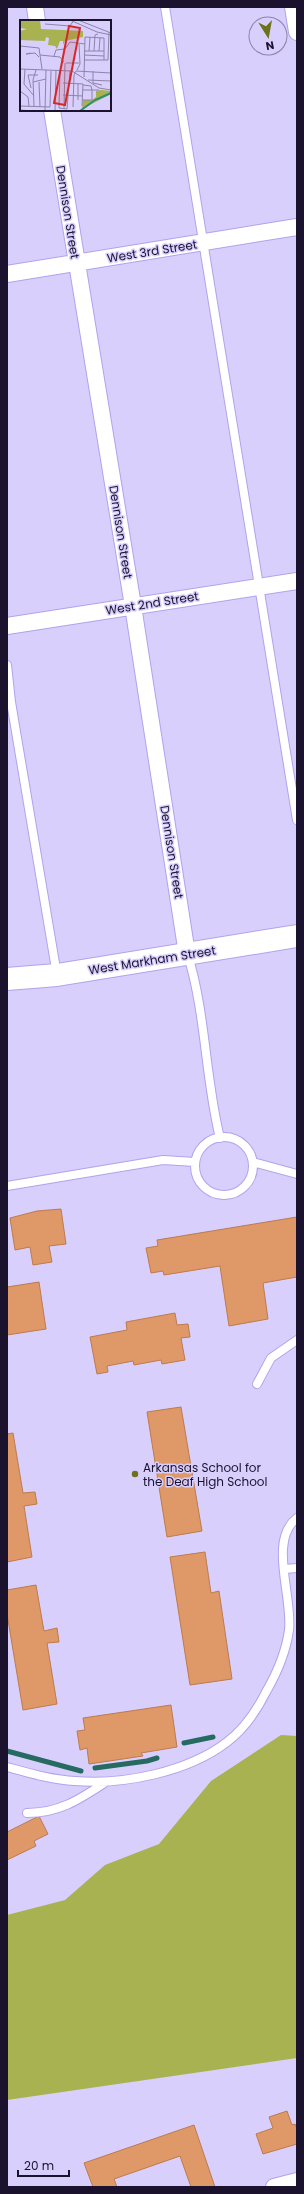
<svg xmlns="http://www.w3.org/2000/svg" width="304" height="2194" font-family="Poppins,sans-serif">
<rect width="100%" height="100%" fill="#d8cffd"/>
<path fill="#a8b250" d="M281,1735L297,1736V2058L7,2100V1915L65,1900L105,1865L159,1844L211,1781Z"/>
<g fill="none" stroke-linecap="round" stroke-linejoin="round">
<path stroke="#266a62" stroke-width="5" d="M184,1743L213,1737
M7,1751L81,1771
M95,1768L147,1761L157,1758"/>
</g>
<path fill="#df9969" stroke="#be7a4b" d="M61,1209L66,1244L49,1246L52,1262L33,1265L30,1247L15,1250L10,1218L37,1211Z
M297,1217V1277L263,1283L268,1319L229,1326L220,1266L164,1275L163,1271L151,1273L146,1248L158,1246L157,1240Z
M39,1282L46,1329L7,1335V1287Z
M175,1313L177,1325L188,1324L190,1337L181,1338L185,1360L162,1364L161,1360L134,1365L133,1361L107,1366L108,1372L97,1374L90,1337L127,1330L126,1322Z
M181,1407L202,1531L167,1537L147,1412Z
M13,1433L23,1493L35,1492L37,1504L24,1506L32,1557L7,1562V1434Z
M205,1552L211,1593L219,1591L232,1679L190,1685L170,1557Z
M36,1585L44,1631L57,1628L59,1642L47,1643L57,1704L23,1710L7,1614V1590Z
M171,1705L177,1747L141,1753L143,1756L89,1764L87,1748L80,1750L77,1731L85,1730L83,1718Z
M39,1816L48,1834L34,1841L36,1846L7,1860V1832Z
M287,2111L292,2125L295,2124L297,2129V2144L263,2154L256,2134L273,2128L269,2117Z
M194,2125L215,2187H191L180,2156L114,2179L117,2187H93L84,2163Z"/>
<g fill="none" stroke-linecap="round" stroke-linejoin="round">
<g stroke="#b3a2eb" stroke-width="10">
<path id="service" d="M165,7L297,820
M7,665L11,702L57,975
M188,956C206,1014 205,1078 220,1138
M195 1166a29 29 0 1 1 58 0a29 29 0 1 1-58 0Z
M253,1162L297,1174
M7,1186L163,1160L195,1162
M257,1384L271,1358L297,1340
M284,1569L297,1568
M7,1767C29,1773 52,1780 75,1781C124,1785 188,1772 227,1742C243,1730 257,1710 266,1692C277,1673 286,1652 289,1630C293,1597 268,1540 297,1518
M27,1813C60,1813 80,1799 106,1782"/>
</g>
<g stroke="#b3a2eb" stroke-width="18">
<path id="minor" d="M35,7L37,21
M293,7L297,32
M52,110L133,606L187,954
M7,274L297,227
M7,626L297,581
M274,2187L297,2181"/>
</g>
<g stroke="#b3a2eb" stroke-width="24">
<path id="secondary" d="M7,979L57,975L297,936"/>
</g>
<use href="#service" stroke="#fff" stroke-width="8"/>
<use href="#minor" stroke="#fff" stroke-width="16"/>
<use href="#secondary" stroke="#fff" stroke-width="22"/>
</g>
<circle fill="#6b721a" stroke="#d8cffd" stroke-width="1.5" cx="135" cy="1474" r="4"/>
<g text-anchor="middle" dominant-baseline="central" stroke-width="3" stroke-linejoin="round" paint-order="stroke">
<g font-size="12" fill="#1b132e" stroke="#d8cffd">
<text transform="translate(68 212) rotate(81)">Dennison Street</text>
<text transform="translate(152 251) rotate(-9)">West 3rd Street</text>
<text transform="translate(121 532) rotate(81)">Dennison Street</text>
<text transform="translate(152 603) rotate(-9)">West 2nd Street</text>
<text transform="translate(172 852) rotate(81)">Dennison Street</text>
<text transform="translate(152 960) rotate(-9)">West Markham Street</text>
</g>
<g font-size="12" fill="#1b132e" stroke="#d8cffd" text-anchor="start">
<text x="143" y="1467">Arkansas School for<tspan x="143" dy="14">the Deaf High School</tspan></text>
</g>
</g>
<g transform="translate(20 20)">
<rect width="91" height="91" fill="#d8cffd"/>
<path d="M0,0H20L21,9L63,11V17L45,21L43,25V21H40L37,29L35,26L28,25L29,18L26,17L25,21L0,20V11L7,9L0,8ZM81,70L91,71V74L62,89L63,80H72L76,77V71Z" fill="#a8b250"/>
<path fill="none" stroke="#2a8f78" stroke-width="2" d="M60,91L75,80L91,73"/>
<path fill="none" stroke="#8c84aa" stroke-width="1" d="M50,0L77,12L91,15M58,0L91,13M25,4L50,6L54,0M0,26L19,28L22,49M64,31H84M69,31L70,17M74,31L75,15L78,14M79,31L80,18M11,33L6,34L15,33L19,37M20,35L40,37L44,42M64,35L84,36M34,36L36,30L45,29L50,22L65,24M64,40H88L89,12M46,43H59M0,49L52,51L79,68L91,70M5,49L4,64L14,76M57,50L60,44L59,24M73,51V63L82,65M40,52L39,88L47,89L50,51M64,57L65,17L84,18V40M68,60L91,61M13,62L26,59M19,62L20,87M43,63L63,64M11,68L8,55H18M63,70H79M0,71L8,77L9,86M43,75L63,76M58,80V63M62,80H72V70L71,66L63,65M0,86L30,87L31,51M14,86L13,60L16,50M62,86L63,64M53,87L54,55L56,51L91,53M44,89L45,43M0,90L13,91M25,91L26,50M35,91L36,50"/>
<path fill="#d62828" fill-opacity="0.15" stroke="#d62828" stroke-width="2" d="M49,6L60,8L45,85L34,83Z"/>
<rect width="91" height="91" fill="none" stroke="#1b132e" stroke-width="2"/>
</g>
<rect width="304" height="2194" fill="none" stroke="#1b132e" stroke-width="16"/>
<g transform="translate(268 36) rotate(169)"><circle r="19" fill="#d8cffd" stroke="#8c84aa"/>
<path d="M0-3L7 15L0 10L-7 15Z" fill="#6b721a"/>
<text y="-6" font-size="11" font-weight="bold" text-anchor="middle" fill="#1b132e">N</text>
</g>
<path d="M18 2170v6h51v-6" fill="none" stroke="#1b132e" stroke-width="2"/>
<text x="24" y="2170" font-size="12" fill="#1b132e" stroke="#d8cffd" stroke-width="3" paint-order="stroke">20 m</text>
</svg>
